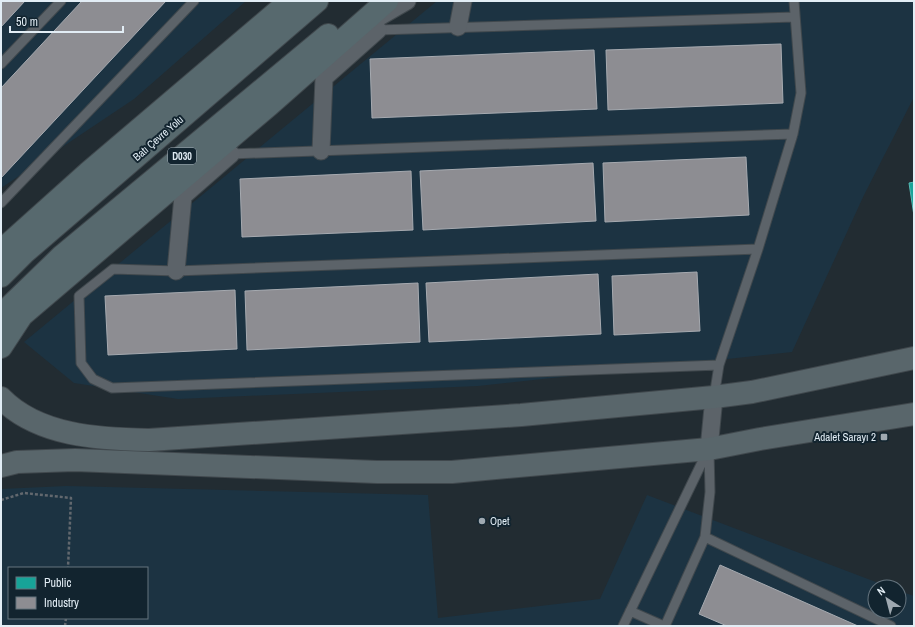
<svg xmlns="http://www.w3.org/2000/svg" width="915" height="627" font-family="'Archivo Narrow',sans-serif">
<rect width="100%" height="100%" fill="#222c32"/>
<path fill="#1c3342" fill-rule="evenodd" d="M1,1H246L134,99L1,188Z
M437,1H914V97L864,195L792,352L478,386L178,399L74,383L24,342Z
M67,486L428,495L438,618L600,599L647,495L889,587H875V611H899V591L914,596V626H1V489ZM9,568H147V618H9Z"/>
<path fill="#17a398" stroke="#54b9b4" d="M914,182V216L909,183Z"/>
<path fill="#8d8d92" stroke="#a6aab0" d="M1,1H25L1,27Z
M82,1H166L1,178V88Z
M781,44L783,103L608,110L606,50Z
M594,50L597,109L372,118L370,59Z
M746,157L749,215L605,222L603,163Z
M593,163L596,221L423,230L420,171Z
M411,171L413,230L242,237L240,179Z
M697,272L700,331L614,335L612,276Z
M598,274L601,334L429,342L426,283Z
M418,283L420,342L247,350L245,291Z
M235,290L237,349L108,355L105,296Z
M720,565L858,626H727L699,614Z"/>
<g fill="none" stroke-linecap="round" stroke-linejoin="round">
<g stroke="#40484d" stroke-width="11">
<path id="service" d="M378,30L795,17
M1,64L61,1
M231,154L793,134
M1,203L194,1
M719,365L112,388L93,379L81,363L79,296L113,269L176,271L758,249
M714,397L719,365L758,249L793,134L801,93L794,1
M705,537L891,626
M630,611L664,626
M623,626L708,450
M665,626L705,537L710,492L709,450"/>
</g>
<g stroke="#40484d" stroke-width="19">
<path id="minor" d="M376,19L407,1
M458,27L463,1
M321,151L324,78L378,30
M176,271L183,196L231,154
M709,449L714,397"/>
</g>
<g stroke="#40484d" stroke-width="24">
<path id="secondary" d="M1,398C38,436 99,439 149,440L521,415L714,397L752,392L914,358
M1,466L17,462L75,460L377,472H452L709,449L760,439L914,414"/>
</g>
<g stroke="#40484d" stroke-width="24">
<path id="trunk" d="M1,251L88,173L290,1
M1,276L24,253L317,1
M1,315L62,256L328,35
M1,347L22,315L269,105L387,1"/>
</g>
<path stroke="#62686e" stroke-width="2.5" stroke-dasharray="3 2" stroke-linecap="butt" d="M1,500L24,493L71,498L68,568
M65,626L66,618"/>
<use href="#service" stroke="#5c6369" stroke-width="9"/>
<use href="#minor" stroke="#5c6369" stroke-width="17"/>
<use href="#secondary" stroke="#59666b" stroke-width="22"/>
<use href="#trunk" stroke="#57696e" stroke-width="22"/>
</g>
<g fill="#9fa9b1" stroke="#12242f" stroke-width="1.5">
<rect x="880" y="433" width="8" height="8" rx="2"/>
<circle cx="482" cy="521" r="4"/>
</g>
<g text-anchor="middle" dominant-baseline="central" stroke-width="4" stroke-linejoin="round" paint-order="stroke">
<rect fill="#12242f" stroke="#a4b1ba" stroke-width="1" x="168" y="148" width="28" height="16" rx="3"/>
<g font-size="10" font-weight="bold" fill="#e2edf5">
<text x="182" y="156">D030</text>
</g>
<g font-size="11" fill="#e2edf5" stroke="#12242f">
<text transform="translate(158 138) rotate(-41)">Batı Çevre Yolu</text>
</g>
<g font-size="11" fill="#e2edf5" stroke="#12242f" text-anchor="end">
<text x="876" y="437">Adalet Sarayı 2</text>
<text x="490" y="521" text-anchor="start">Opet</text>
</g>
</g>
<rect width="915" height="627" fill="none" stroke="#e2edf5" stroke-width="4"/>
<rect x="8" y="567" width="140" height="52" fill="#12242f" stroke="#65747e"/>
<rect x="16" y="577" width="20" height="12" fill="#17a398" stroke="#65747e"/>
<text x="44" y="587" font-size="12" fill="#e2edf5">Public</text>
<rect x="16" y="597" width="20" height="12" fill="#8d8d92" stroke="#65747e"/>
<text x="44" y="607" font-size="12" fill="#e2edf5">Industry</text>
<g transform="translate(887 599) rotate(324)"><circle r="19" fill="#12242f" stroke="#65747e"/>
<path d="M0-3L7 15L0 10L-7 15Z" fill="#9fa9b1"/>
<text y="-6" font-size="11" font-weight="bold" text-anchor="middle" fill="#e2edf5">N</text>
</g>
<path d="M10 26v6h113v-6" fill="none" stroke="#e2edf5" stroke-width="2"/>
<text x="16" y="26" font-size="12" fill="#e2edf5" stroke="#12242f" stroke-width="3" paint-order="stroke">50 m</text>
</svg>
